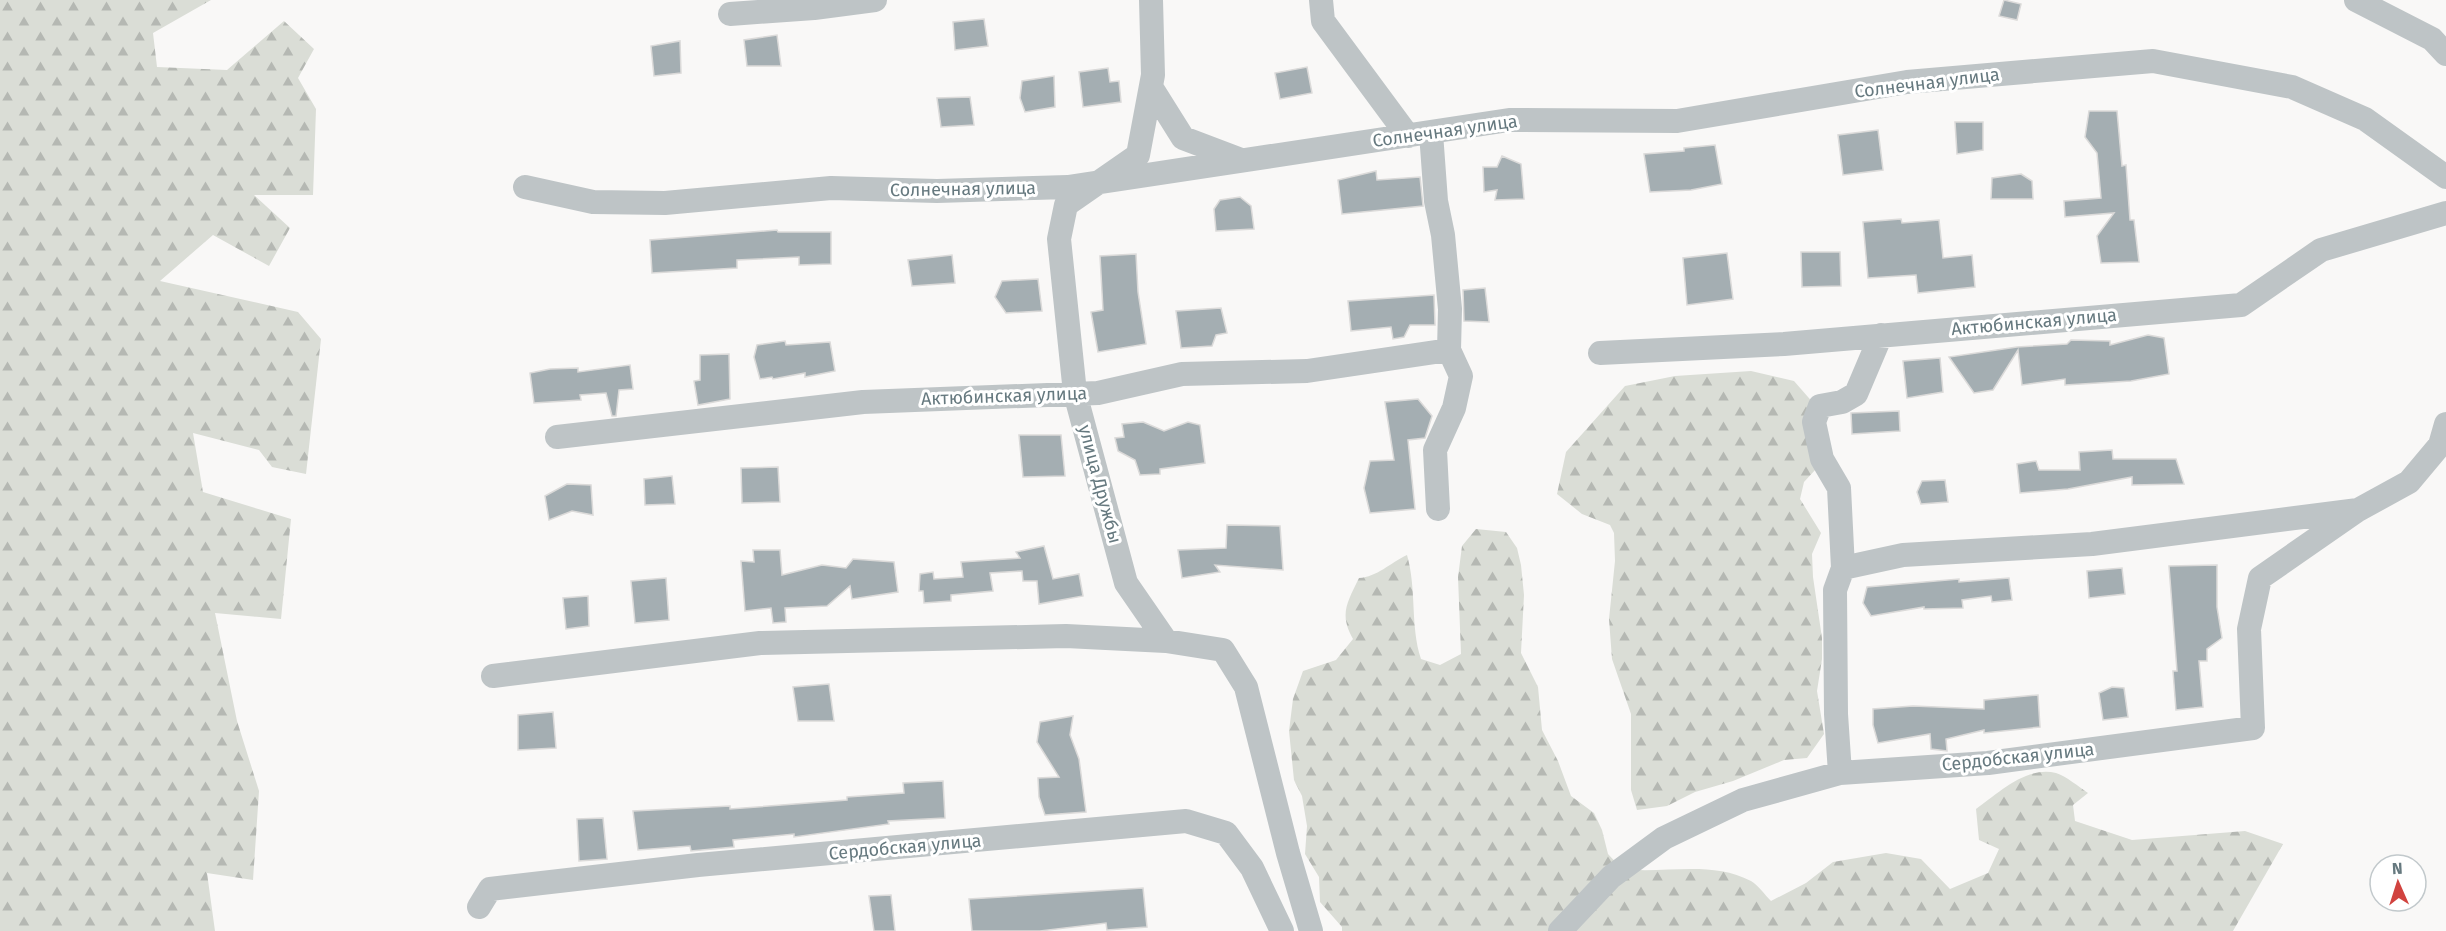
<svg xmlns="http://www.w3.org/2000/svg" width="2446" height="931" font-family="'Fira Sans',sans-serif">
<defs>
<pattern id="forest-firs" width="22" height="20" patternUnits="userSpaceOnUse" patternTransform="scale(1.5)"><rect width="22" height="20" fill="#daddd6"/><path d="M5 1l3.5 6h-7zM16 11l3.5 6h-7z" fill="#b5b8b3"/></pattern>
</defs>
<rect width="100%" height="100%" fill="#f9f8f7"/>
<path fill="url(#forest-firs)" d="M0,0H211L153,33L157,67L227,70L284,21L314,49L298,78L316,109L313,195H254L290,228L269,266L213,235L160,281L298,312L321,339L306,474L272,467L259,450L193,433L203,492L291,519L281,619L215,613L237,721L259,791L253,880L207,873L215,931H0Z
M1751,371L1794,381L1822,413L1816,469L1804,482L1800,499L1821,533L1812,554L1813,577L1822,638V659L1817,691L1824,734L1807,758L1784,760L1733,781L1695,792L1667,806L1637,810L1631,790V714L1612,659L1609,619L1615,561L1614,533L1610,525L1582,514L1557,494L1566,452L1625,386L1675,376Z
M1476,529L1506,532L1517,548L1521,565L1524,595L1521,653L1538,687L1542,730L1558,761L1571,796L1594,813L1602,830L1608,854L1622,869C1665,874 1711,860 1751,881C1758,885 1765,895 1771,901L1806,883L1833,862L1886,853L1921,859L1950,889L1988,873L1999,849L1979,840L1976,809C1997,794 2027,765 2056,773C2066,776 2079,787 2088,793L2073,805L2075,821L2132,840L2245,831L2283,844L2233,931H1342V927L1320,902L1319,877L1305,854L1307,826L1302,796L1294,780L1289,731L1293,699L1303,671L1336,660L1353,639C1339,614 1347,603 1359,578C1377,577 1390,563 1407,555C1417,590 1410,625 1421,659L1440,665L1461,654L1458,577L1462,546Z"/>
<path fill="#a4aeb2" stroke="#dbdad9" stroke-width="1.5" d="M2004,0L2021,4L2017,20L1999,16Z
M984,19L988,46L955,50L953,22Z
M777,35L781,66H747L744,40Z
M680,41L681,73L654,76L651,46Z
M1307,67L1312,93L1280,99L1275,73Z
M1108,68L1110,82L1119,81L1121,102L1083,107L1079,72Z
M1054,76L1055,107L1025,112L1020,98L1022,81Z
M970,97L974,125L941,127L937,98Z
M2089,111H2117L2122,166L2126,165L2130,220H2134L2139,262L2101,263L2097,236L2114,213L2065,217L2064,201L2101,198L2097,153L2085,137Z
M1955,122H1983V150L1957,154Z
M1878,130L1883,170L1843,175L1838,135Z
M1715,145L1722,184L1691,190L1650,192L1644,154L1684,151V148Z
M1502,156L1521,164L1524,199L1495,200L1497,190L1484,192L1483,167H1497Z
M1376,171L1377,180L1420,177L1423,206L1342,214L1338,180Z
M2021,174L2032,181L2033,199H1991L1992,178Z
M1240,197L1251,206L1254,229L1216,231L1214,209L1220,200Z
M1901,219L1902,223L1939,220L1943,258L1972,255L1975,287L1918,293L1916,275L1868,278L1863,222Z
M777,230L778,232H831V264L799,265V257L737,260V268L652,273L650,240Z
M1801,252H1840L1841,286L1802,287Z
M1727,253L1733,299L1687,305L1683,258Z
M1136,254L1138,292L1146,344L1098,352L1091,312L1103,310L1100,256Z
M952,255L955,283L912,286L908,260Z
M1038,279L1042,311L1006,313L995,297L1002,281Z
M1485,288L1489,322L1464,321L1463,290Z
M1434,295L1435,325H1410L1404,337L1393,339L1391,327L1351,331L1348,301Z
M1221,308L1227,333L1216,335L1212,346L1181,348L1176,311Z
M2148,335L2164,338L2169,374L2131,381L2065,385V379L2022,385L2018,350L1993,390L1974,393L1949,357L2017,347L2067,344L2071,340L2110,341V345Z
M785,341L786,345L830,342L835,371L805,377V373L773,379L772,377L760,379L754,357L757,345Z
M729,354L730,399L698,405L694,381L700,380V355Z
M1940,358L1943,392L1907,398L1903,361Z
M630,365L633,389L619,390L616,416H612L606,393L580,395L581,400L534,403L530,373L550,369L578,368V372Z
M1418,399L1432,416L1425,438L1408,440L1415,509L1370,513L1364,488L1370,461L1394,460L1385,402Z
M1899,411L1900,431L1852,434L1851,413Z
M1143,422L1164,431L1188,422L1200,425L1205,463L1160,469V474L1140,475L1135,460L1118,451L1115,438L1124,437L1122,424Z
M1019,435H1061L1065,476L1023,477Z
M2112,450L2113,459H2176L2184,484L2132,485V477L2068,489L2020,493L2017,464L2036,461L2039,470H2080L2079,452Z
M778,467L780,502L742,503L741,468Z
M672,476L675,504L645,505L644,479Z
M1945,480L1948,502L1921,504L1917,492L1922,481Z
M567,484L591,485L593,515L572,511L549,520L545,496Z
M1227,525L1280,526L1283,570L1215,565L1220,572L1182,578L1178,550L1226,548Z
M1044,546L1053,579L1079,574L1083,596L1039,604L1037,581H1023L1022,571L990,573L993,591L951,595V601L924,603L923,591H919L920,574L933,572L934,579L963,577L961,562L1020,558L1016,552Z
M753,550H780L782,575L822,565L846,568L853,559L894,562L898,592L852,599L850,586L827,606L785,608L786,622L773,623L771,608L745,611L741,561L754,562Z
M2217,565V607L2222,638L2207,649V661H2199L2203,707L2176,710L2173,671H2177L2169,566Z
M2122,568L2125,594L2089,598L2087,571Z
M666,578L669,620L635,623L631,581Z
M2009,578L2012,600L1992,602L1991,596L1962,600L1963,608L1924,609V607L1871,616L1863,603L1867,587L1959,579V582Z
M588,596L589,626L566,629L563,598Z
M829,684L834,721H798L793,687Z
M2112,687L2124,688L2128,717L2103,720L2099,693Z
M2038,695L2040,727L1984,733V730L1946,739L1947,751L1931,749L1930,734L1878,743L1873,725V709L1913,706L1984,709V700Z
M553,712L556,748L518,750V715Z
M1073,716L1070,735L1079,759L1086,812L1045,815L1039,797L1038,778L1059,777L1037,742L1040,722Z
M943,781L945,818L888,821L889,824L794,837V834L733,840L734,847L691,851L690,846L638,850L633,811L730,806V809L847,800V797L904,793L903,783Z
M603,818L607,859L579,861L577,819Z
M1143,888L1147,927L1107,930L1106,923L1040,931H972L969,899Z
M891,895L895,931H874L869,896Z"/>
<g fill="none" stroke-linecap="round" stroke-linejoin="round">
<path stroke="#bec4c6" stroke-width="24" d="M1151,0L1153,75L1138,155L1066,205L1059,239L1075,393L1126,583L1166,641L1223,650L1246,687L1288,853L1311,931
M1321,0L1323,21L1408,136
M2356,0L2432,39L2446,54
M730,14L814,8L875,0
M1151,87L1183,138L1241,160
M1431,133L1436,201L1443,235L1450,309L1449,350L1461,376L1454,408L1435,450L1438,509
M525,187L593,202L665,203L831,188L937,191L1068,187L1509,120L1677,121L1907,82L2153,61L2292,87L2365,119L2446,177
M1600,353L1784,344L2241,305L2321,250L2446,213
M557,437L863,402L1098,393L1182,374L1307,371L1449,350
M1843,568L1839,488L1822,459L1814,422L1820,406L1842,402L1856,394L1881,335
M493,676L760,643L1066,636L1166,641
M1840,773L1836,714L1835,590L1843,568L1903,555L2092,544L2358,510L2409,482L2440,445L2446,424
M479,907L490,889L698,865L1186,821L1226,833L1252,868L1282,931
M1560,931L1611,877L1664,838L1743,800L1840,773L1988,763L2253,728L2249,629L2260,578L2358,510"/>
</g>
<g text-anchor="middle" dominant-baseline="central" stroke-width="6" stroke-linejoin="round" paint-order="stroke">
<g font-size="18" fill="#66797f" stroke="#fff">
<text transform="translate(1927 83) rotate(-7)">Солнечная улица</text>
<text transform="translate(1445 131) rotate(-8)">Солнечная улица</text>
<text transform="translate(963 189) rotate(-1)">Солнечная улица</text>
<text transform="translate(2034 322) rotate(-5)">Актюбинская улица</text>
<text transform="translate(1004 396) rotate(-2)">Актюбинская улица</text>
<text transform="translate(1100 484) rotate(75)">улица Дружбы</text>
<text transform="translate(2018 757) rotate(-6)">Сердобская улица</text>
<text transform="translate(905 847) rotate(-5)">Сердобская улица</text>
</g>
</g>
<g transform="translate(2398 883) rotate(357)"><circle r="28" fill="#ffffff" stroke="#c2c9cc" stroke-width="1.5"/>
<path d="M0-4.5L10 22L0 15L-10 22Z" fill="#d1433f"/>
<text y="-9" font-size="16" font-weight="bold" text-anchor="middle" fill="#66797f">N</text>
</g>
</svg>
